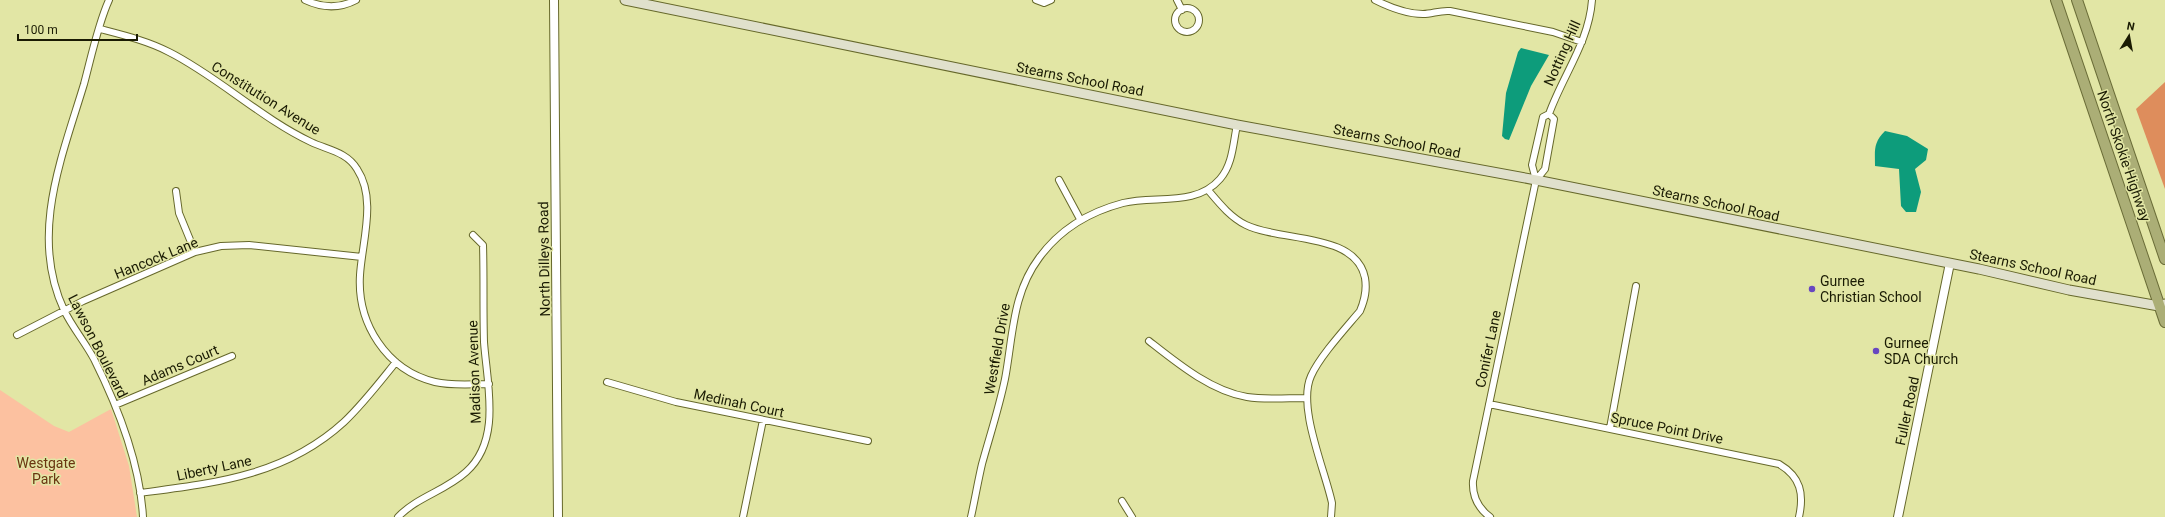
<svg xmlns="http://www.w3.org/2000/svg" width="2165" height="517" font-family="Roboto,sans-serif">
<rect width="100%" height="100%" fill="#e2e6a5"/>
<path fill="#fcc1a0" d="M0,390L54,426L69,432L111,409L129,466L137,517H0Z"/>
<path fill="#de8d5c" d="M2165,82V189L2136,109Z"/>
<path fill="#0d9c7b" d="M1521,48L1549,55L1531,86L1509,140L1505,139L1502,136L1506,93L1518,52Z
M1885,131L1907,136L1928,149L1926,160L1915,169L1921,192L1916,212H1906L1901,206L1899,169L1875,166C1875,150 1873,143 1885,131Z"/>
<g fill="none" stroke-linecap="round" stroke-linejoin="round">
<g stroke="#66682b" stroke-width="8">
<path id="minor" d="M109,0C98,24 91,58 84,84C62,157 29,235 64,310C72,327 85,342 94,359C118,407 140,463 143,517
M305,0C322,8 339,9 356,0
M1036,0L1044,3L1051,0
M1177,0L1182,10
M1375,0C1389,7 1406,14 1423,14C1432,14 1440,10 1450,11L1553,32L1582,42
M1175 20a12 12 0 1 1 24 0a12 12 0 1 1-24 0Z
M100,29C123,35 148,41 169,52C217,76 262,119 311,142C328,150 347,152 357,169C377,199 362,242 360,275C357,323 386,370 435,382C452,386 471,384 489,384
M1059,180L1080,219
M1536,180L1532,165L1543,117L1549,114C1563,75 1589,42 1592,0
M1208,190C1219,203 1230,217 1246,225C1281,242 1356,232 1365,278C1367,290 1365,299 1360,311C1345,329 1320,356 1311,376C1297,407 1325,470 1332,503L1331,517
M176,191L179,213L195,252
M17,335L83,301L195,252L221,246L249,245L362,257
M1149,341C1177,363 1211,391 1247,397C1266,400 1287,398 1306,398
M607,382L676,402L868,441
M1489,404L1779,464C1801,477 1804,494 1799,517
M115,405L232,356
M1610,428L1636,286
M140,493C215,483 285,476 344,422C363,404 379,383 396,362
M1122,501L1132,517
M398,517C417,497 445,491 466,472C502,440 487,384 484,342C483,310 484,277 483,245L473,235
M743,517L763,420
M971,517C975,499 978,481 982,464C990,435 999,408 1005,379C1013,337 1012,294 1039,258C1060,229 1089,212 1123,203C1155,195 1196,207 1220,179C1233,164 1233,143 1237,125
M1490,517C1478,508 1472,497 1473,481L1536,180L1545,169L1554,119L1549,114"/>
</g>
<g stroke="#66682b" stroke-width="10">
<path id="tertiary" d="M554,0L558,517
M1898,517L1950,263"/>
</g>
<g stroke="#66682b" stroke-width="11">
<path id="secondary" d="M625,0L1237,125L1536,180L1979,269L2069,290L2159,306L2165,304"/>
</g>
<g stroke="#6b6d38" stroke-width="12">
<path id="trunk" d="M2056,0L2165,322
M2077,0L2165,259"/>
</g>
<use href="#minor" stroke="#fff" stroke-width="6"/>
<use href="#tertiary" stroke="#fff" stroke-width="8"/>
<use href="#secondary" stroke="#e0e0cc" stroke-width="9"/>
<use href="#trunk" stroke="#abae76" stroke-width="10"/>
</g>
<g fill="#6847c0" stroke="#e2e6a5" stroke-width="1.5">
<circle cx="1812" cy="289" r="4"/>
<circle cx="1876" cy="351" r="4"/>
</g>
<g text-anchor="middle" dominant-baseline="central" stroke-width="3" stroke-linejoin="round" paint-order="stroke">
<g font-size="14" fill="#1a1b03" stroke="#e2e6a5">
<text transform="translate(1562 53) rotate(-66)">Notting Hill</text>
<text transform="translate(1080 79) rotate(11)">Stearns School Road</text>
<text transform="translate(266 98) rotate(32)">Constitution Avenue</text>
<text transform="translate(1397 141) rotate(11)">Stearns School Road</text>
<text transform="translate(2124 156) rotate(71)">North Skokie Highway</text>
<text transform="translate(1716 203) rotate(12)">Stearns School Road</text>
<text transform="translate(156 258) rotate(-22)">Hancock Lane</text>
<text transform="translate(544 259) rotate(-91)">North Dilleys Road</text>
<text transform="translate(2033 267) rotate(12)">Stearns School Road</text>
<text transform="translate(98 346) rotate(63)">Lawson Boulevard</text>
<text transform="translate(997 349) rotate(-80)">Westfield Drive</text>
<text transform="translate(1488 349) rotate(-78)">Conifer Lane</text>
<text transform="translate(180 365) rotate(-23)">Adams Court</text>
<text transform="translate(474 372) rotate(-92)">Madison Avenue</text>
<text transform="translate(739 403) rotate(12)">Medinah Court</text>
<text transform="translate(1907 411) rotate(-78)">Fuller Road</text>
<text transform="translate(1667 428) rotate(11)">Spruce Point Drive</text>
<text transform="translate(214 468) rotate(-12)">Liberty Lane</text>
</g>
<g font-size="14" fill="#1a1b03" stroke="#e2e6a5" text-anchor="start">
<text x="1820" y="281">Gurnee<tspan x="1820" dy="16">Christian School</tspan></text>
<text x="1884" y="343">Gurnee<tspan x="1884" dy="16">SDA Church</tspan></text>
</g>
<g font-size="14" fill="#6a3511" stroke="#e2e6a5">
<text x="46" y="463">Westgate<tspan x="46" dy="16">Park</tspan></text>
</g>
</g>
<g transform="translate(2129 36) rotate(11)" stroke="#e2e6a5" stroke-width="3" paint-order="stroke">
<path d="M0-3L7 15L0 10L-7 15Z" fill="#1a1b03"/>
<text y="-6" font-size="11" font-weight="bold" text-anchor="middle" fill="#1a1b03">N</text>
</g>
<path d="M18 34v6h119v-6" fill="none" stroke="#1a1b03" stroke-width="2"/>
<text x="24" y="34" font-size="12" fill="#1a1b03" stroke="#e2e6a5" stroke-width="3" paint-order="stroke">100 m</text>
</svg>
